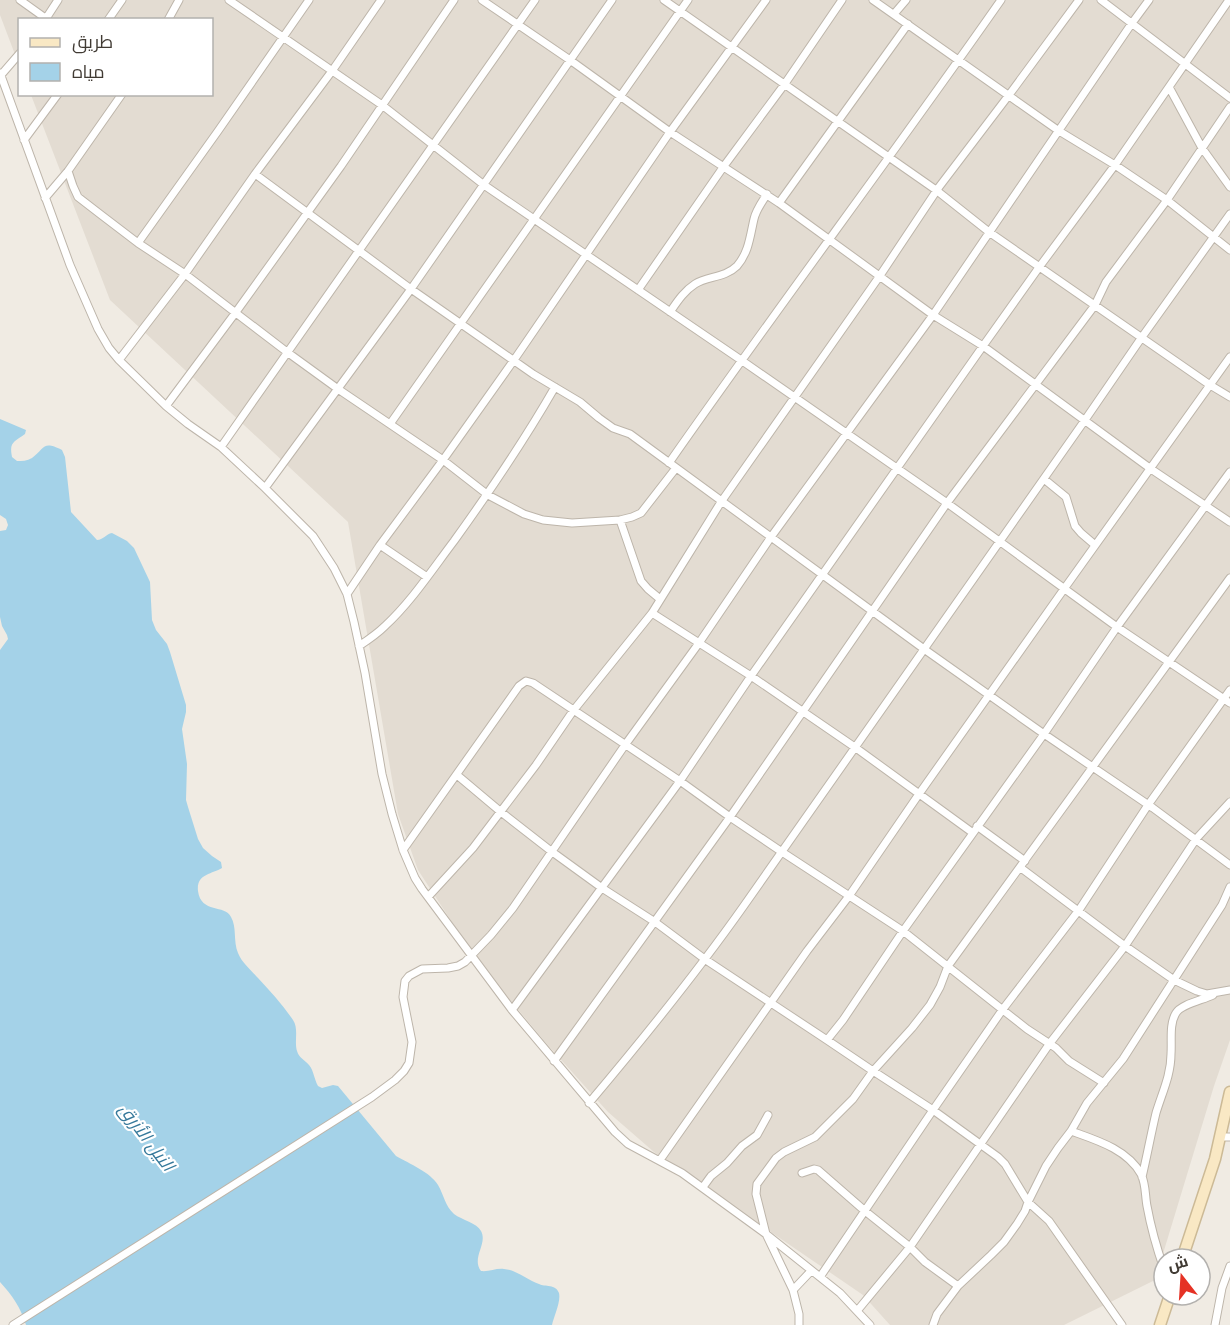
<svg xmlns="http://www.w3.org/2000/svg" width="1230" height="1325" font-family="'Space Grotesk',Cairo,sans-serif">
<rect width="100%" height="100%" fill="#f0ebe3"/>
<path fill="#e3dcd2" d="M0,0H1230V1040L1214,1086L1155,1280L1064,1325H890L863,1295L654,1152L608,1112L546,1043L476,959L418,870L398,814L348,522L110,300L31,95L212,94V20H20L19,65L0,15Z"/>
<path fill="#a4d2e8" d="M0,419L26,430L25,434C14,442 9,442 12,457L17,461C22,461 27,461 32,458C45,449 42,440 62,450L65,457L71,512L97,540C103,540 106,534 112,533L127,541L134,548L150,582L152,620L156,630L167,644L170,652L186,705V712L182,729L187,764L186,800L188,807L198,839L203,848L212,856L221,862L222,868C212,874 196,874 198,891C201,914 225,904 231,917C237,927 233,941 238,953C242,963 251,970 258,978C270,991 283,1005 293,1020C299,1029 294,1041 297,1051C299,1058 305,1060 309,1065C314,1071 314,1079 318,1086L322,1088L333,1085L338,1086L396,1156C410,1164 430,1172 438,1185C444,1195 445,1206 454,1214C462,1220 477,1223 481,1231C488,1244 471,1258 481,1271C489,1272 496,1268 504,1269C517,1270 527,1280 539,1284C545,1287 556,1284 559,1293C561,1302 554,1316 552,1325H26C21,1308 12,1295 0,1282V650L8,639L7,635L2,626L0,617V531L6,530L8,525L6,519L0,515Z"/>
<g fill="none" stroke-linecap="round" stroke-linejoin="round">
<g stroke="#bdb5aa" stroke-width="9">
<path id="minor" d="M20,0L48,20
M229,0L382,105L484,185L741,360L947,503L1117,627L1230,703
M482,0L570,60L670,132L779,203L933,315L983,346L1151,469L1230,522
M664,0L936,190L989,232L1210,385L1230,397
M873,0L1059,131L1115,165L1167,200L1230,250
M1101,0L1230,98
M894,14L906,0
M45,20L58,0
M108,20L122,0
M168,20L179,0
M0,73L70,265L98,329L109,348L119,360L166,406L188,424L221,447L265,488L313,536L334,568L347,594L354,622L365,673L382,774L392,814L403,850L415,878L422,889L512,1010L615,1132L628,1144L682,1173L766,1234L840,1293L870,1325
M1,75L20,53
M1169,87L1202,148L1230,187
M24,140L58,94
M68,171L73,186L78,197L100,214L138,243L185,274L287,352L338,389L443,460L488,495L524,514L543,520L572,523L620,520L632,517L641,513L676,468
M255,174L411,289L533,374L580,402L599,418L613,428L630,434L924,649L1044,734L1153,808L1230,865
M45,198L68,171L122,94
M779,203L908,24
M138,243L218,131L309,0
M638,290L724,166L784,85L842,0
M670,312C677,302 684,291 695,284C707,276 725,278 737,266C749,252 750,236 754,219C756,210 762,202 767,194
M119,360L185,274L255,174L332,71L381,0
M166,406L236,312L341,166L454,0
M390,424L688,0
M221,447C325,298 429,149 535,0
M669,463C778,307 892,156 1001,0
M1044,479L1066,497L1075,526L1081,533L1095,545
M265,488L411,289L612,0
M620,520L641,581L648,589L660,599
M380,545L427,577
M347,594L380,545L443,460L514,360L670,132L766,0
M652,613L751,676L856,748L973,833
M359,646C368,640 377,634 385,626C411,602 432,570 454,541C490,491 524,441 555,387
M457,775L501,812L551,851L602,888L655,922L706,960L827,1040L873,1071L933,1110L998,1157L1005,1164L1028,1202L1049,1221L1122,1325
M977,826L1025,861
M403,850L519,686L526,681L533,683L680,781L730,817L782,852L903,931L1027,1029L1056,1048L1069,1061L1104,1083
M1021,868L1125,946L1174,980L1197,991L1207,994L1230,990
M428,897L473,848L536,765L573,711L652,613L721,502L879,277L939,187L1009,95L1079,0
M512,1010L680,781L751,676L983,346L1040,266L1115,165L1229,0
M827,1040L843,1020L903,931L1044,734L1117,627L1230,472
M554,1061L730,817L947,503L1095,305L1106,282L1167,200L1230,107
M589,1103C643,1039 695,975 743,907L1085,420L1142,337L1230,214
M1071,1131C1096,1140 1127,1149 1141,1174C1146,1184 1145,1196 1147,1206C1151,1228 1157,1249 1164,1269
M1221,1137H1230
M660,1160L807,951L849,896L919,794L1064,589L1230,357
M802,1173L814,1169L818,1170L865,1211L910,1247L925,1262L958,1286
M1142,1177C1147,1156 1151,1134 1156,1113C1162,1093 1171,1075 1171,1054C1172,1041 1169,1024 1176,1013C1181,1004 1203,1000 1213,995
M703,1187L711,1176L727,1163L742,1146L757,1135L768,1115
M820,1277L933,1110L1003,1009L1079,910L1148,805L1230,690
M793,1290L811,1271
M857,1311L910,1247L1050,1043L1125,946L1196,839L1230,802
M13,1325L372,1097L395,1080L404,1071L409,1063L412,1042L403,997L405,981L409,976L422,969L448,968L458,966L465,962L491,935L513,908L625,745L699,643L771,537L933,315L1132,23L1149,0
M799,1325V1314L793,1290L766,1234L756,1194L757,1184L776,1158L784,1152L815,1137L853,1099L873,1071L912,1028L930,1005L940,987L948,966L1230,578
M933,1325L937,1314L958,1286L991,1255L1004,1242L1017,1224L1025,1211L1028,1202L1046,1166L1058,1148L1071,1131L1087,1103L1123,1059L1222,905L1230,887
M1215,1325L1222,1288L1230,1266"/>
</g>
<g stroke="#ccba96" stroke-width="13">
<path id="secondary" d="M1182,1259L1215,1159L1230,1092
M1160,1325L1170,1295"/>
</g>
<use href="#minor" stroke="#fff" stroke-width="7"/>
<use href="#secondary" stroke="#f9e8c4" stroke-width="10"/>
</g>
<g text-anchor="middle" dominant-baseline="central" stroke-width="4.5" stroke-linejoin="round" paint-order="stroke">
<g font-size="18" font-style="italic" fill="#36799b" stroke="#fff">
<text transform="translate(147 1137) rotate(53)">النيل الأزرق</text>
</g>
</g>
<rect x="18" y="18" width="195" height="78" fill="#ffffff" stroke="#b3b1ae" stroke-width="1.5"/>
<rect x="30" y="38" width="30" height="9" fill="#f9e8c4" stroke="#b3b1ae" stroke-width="1.5"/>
<text x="72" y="48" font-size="18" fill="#413b34">طريق</text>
<rect x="30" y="63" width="30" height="18" fill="#a4d2e8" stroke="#b3b1ae" stroke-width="1.5"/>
<text x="72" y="78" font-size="18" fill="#413b34">مياه</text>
<g transform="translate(1182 1277) rotate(343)"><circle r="28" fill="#ffffff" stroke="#b3b1ae" stroke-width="1.5"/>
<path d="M0-4.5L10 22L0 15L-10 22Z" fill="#e53225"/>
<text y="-9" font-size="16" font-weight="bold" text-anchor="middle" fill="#413b34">ش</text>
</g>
</svg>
